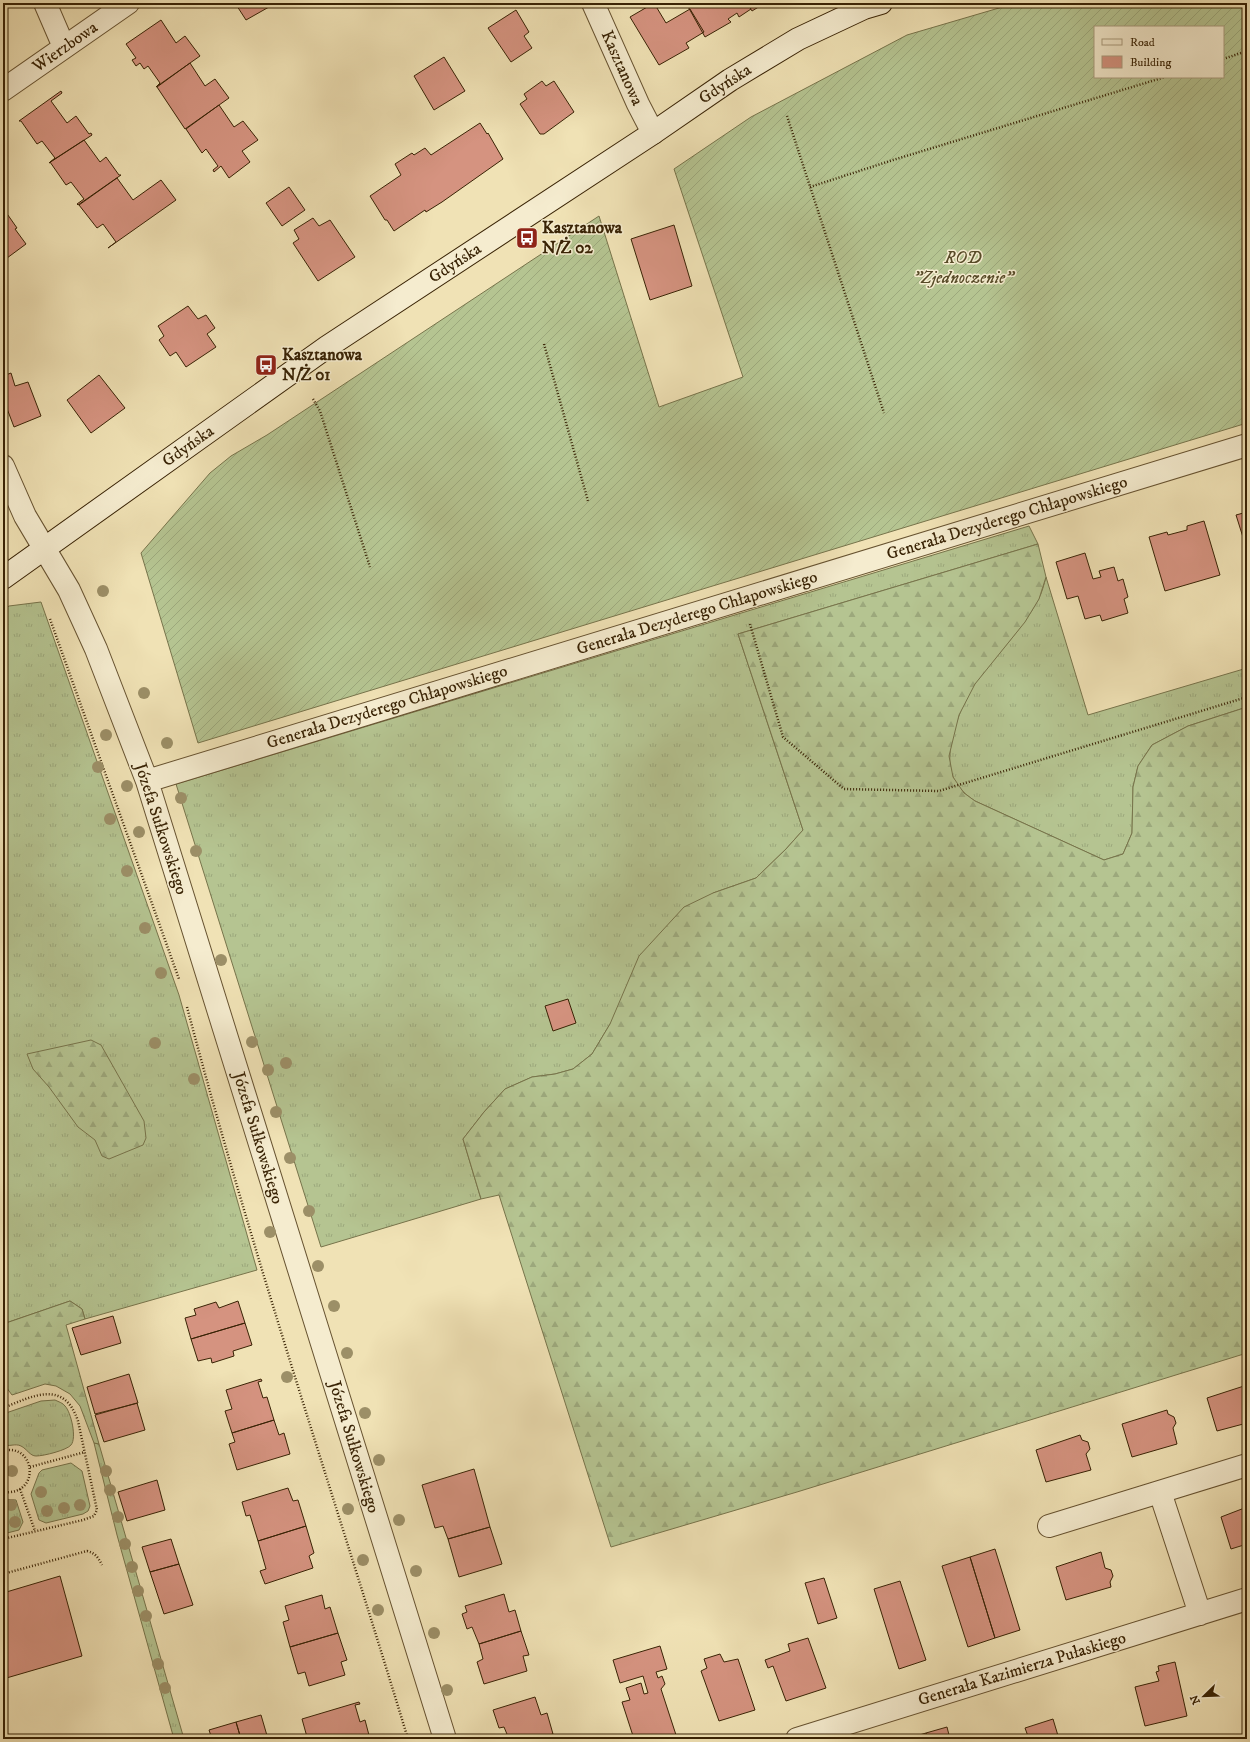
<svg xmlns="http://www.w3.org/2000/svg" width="1250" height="1742" font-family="'IM FELL DW Pica',serif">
<defs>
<pattern id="grass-tufts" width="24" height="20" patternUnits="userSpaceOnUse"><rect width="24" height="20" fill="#b5c491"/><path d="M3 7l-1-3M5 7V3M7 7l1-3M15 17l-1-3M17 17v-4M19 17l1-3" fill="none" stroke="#9ca87c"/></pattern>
<pattern id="forest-firs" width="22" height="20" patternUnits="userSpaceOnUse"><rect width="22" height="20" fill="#b5c491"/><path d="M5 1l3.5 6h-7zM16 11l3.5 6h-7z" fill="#9ca87c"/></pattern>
<pattern id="garden-furrows" width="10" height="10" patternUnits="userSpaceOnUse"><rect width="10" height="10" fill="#b5c491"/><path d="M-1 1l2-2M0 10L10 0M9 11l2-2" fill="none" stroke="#9ca87c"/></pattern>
</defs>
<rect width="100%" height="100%" fill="#f0e2b5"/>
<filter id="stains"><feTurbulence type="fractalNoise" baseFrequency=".005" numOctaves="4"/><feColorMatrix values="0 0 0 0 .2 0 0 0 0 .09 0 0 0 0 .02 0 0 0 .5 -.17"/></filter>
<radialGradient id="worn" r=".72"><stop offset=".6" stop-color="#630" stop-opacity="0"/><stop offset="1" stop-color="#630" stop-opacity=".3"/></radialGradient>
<path fill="url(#grass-tufts)" stroke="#77744b" d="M1029,526L1038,544L738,634L803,830L786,849L756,878L713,893L610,1024L592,1054L573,1069L555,1074L532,1077L505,1089L484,1112L463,1139L481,1199L321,1247L176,784Z
M1046,577L1088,715L1247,668V707L1188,726L1152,745L1138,766L1133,787L1132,833L1123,854L1104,860L975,801C966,795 957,787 953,777C942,753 961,703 976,682C996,655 1022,630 1038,600C1042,593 1044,584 1046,577Z
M41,602L179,995L257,1270L85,1319L82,1309L70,1301L3,1324V610L9,606Z
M55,1400C59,1402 63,1403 65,1406C71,1412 77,1438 71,1445C67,1450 44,1456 36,1456C30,1456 27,1449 21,1446C15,1443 9,1447 3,1445V1414L41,1401Z
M94,1443L99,1444L184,1739H174L117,1535Z
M71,1463L82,1471L90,1506L88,1511L83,1514L46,1523L39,1520L31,1494L39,1473L42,1470Z
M3,1499L16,1500L23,1522L19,1530L3,1534Z"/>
<path fill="url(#forest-firs)" stroke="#77744b" d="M1038,544L1046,577L1039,599L1025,622L975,684L959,715L949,756L953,777L964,793L975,801L1104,860L1123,854L1132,833L1133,787L1138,766L1152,745L1188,726L1247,707V1353L797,1492L611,1547L499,1195L481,1199L463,1139L484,1112L505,1089L532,1077L555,1074L573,1069L592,1054L610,1024L639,956L684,907L713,893L756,878L786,849L803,830L738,634Z
M91,1040L101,1045L144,1121L146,1138L143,1145L109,1159L102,1156L95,1140L78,1127L49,1087L33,1069L27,1054Z
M70,1301L82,1309L85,1319L66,1325L99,1444L94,1443L80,1406L70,1394L56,1386L45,1384L12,1395L3,1383V1324Z"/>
<path fill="url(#garden-furrows)" stroke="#77744b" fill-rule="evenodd" d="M1016,3H1247V423L198,743L141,553L210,473L231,456L267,435L599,216L659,407L743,377L674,169L751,117L907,35ZM1095,27H1223V77H1095Z"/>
<path fill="#d59380" stroke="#392305" d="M235,3H276L246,20Z
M654,3L666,23L690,9L704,32L686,43L689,48L659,65L630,17Z
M686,3H716L717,6L722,3H747L751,9L739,17L737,13L728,19L731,22L705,37Z
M747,3H765L752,11Z
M516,10L529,32L524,36L532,48L511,62L488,28Z
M161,20L176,43L185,36L200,56L156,87L160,83L148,66L144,69L140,63L136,66L132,60L136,58L126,44Z
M444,57L465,91L434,110L414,76Z
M190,63L205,86L215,79L229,98L185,129L157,87Z
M542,81L546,86L554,81L574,112L544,134H540L520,104L527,99L524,94Z
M61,91L62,93L51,101L67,123L76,116L89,134L91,133L92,135L49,163L55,158L42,141L37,144L21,121H19Z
M219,105L234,127L243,121L258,140L242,151L250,162L229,178L221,166L214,172L213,170L218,166L206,149L202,153L186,129Z
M480,123L487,134L488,133L503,159L442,202L426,212L425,210L394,231L387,220H385L370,196L401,175L395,164L412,153L414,155L425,148L431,155Z
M84,140L100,162L106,157L119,175H121L78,205L77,204L84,199L71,182L66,185L50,162Z
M117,178L133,200L161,180L176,200L108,248L116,242L103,224L97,228L79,205Z
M289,187L305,210L282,226L266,203Z
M3,208L17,228L15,229L26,244L3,261Z
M313,218L319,226L330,220L355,257L318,281L293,243L299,239L294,230Z
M674,225L692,286L650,300L631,239Z
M188,306L198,319L206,315L215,328L207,334L216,347L186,367L176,352L170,356L159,340L164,336L158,326Z
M11,373L15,386L28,382L41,416L14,427L3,398V376Z
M99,375L125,408L91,433L67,400Z
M1247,512V550L1236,515Z
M1204,521L1220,575L1165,591L1149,537L1167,532L1168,535L1187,530V526Z
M1085,553L1093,579L1101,577L1099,571L1114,567L1118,581L1123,579L1128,597L1124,599L1128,613L1102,621L1100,615L1085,619L1078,596L1067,599L1056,562Z
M568,999L576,1023L553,1031L545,1006Z
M238,1301L245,1323L191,1339L185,1318L196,1315L194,1309L216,1302L219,1308Z
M113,1316L121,1343L81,1355L72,1328Z
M245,1323L252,1345L233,1351L234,1356L212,1363L211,1358L198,1361L191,1339Z
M129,1374L138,1403L95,1414L87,1387Z
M261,1379L262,1381L258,1382L263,1398L267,1397L274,1420L232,1433L225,1411L232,1409L226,1390Z
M1247,1385V1423L1217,1431L1207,1398Z
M137,1403L145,1430L104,1442L95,1415Z
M1167,1410L1168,1414L1174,1417L1176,1423L1173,1428L1177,1444L1132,1457L1122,1424Z
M274,1420L279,1435L284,1433L290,1454L237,1470L229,1444L235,1442L232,1433Z
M1080,1435L1082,1440L1088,1442L1090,1449L1086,1454L1091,1470L1046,1482L1036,1450Z
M474,1469L490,1527L448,1539L443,1526L435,1528L422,1485Z
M157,1480L165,1510L127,1521L118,1492Z
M288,1488L293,1501L298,1500L306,1526L258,1541L250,1515L246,1516L242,1502Z
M1247,1507V1546V1544L1231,1549L1221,1517Z
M306,1526L314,1553L309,1556L313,1568L265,1584L260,1571L266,1569L258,1541Z
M490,1527L502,1564L459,1577L448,1539Z
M171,1539L179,1564L150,1572L142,1547Z
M995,1549L1020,1630L995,1638L970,1557Z
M1101,1552L1105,1568L1111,1570L1113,1576L1110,1582L1111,1587L1066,1600L1056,1567Z
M970,1557L995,1638L968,1647L942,1566Z
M179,1564L193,1605L164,1614L150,1572Z
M60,1576L82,1656L3,1679V1593Z
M824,1578L837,1618L818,1624L805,1583Z
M900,1581L926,1660L899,1669L874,1589Z
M504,1594L509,1612L515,1610L521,1631L479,1644L472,1627L467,1629L462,1614L467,1612L465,1606Z
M322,1595L325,1609L330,1607L338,1633L290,1647L283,1622L289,1620L285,1606Z
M521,1631L529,1655L523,1656L527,1671L484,1684L477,1662L483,1659L479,1644Z
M338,1633L347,1660L341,1662L345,1675L309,1686L305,1672L298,1674L290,1647Z
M808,1638L826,1688L786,1701L773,1666L768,1668L765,1660L790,1651L788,1644Z
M660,1646L667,1669L656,1672L658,1678L662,1676L665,1684L661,1689L677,1738L634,1739L622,1702L630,1700L626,1688L641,1683L644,1694L648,1693L643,1676L620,1683L613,1660Z
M720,1654L724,1662L738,1659L755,1710L719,1721L701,1671L707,1668L704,1659Z
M1175,1662L1187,1716L1145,1726L1135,1687L1159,1681L1156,1672L1159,1671L1158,1666Z
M535,1697L541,1715L547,1713L553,1734L535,1739H509L504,1727L499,1728L493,1710Z
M359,1702L360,1704L355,1705L360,1722L365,1720L370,1739H315L314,1735L307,1737L302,1719Z
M261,1715L268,1739H241L236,1722Z
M1053,1719L1059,1739H1029L1025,1728Z
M236,1722L241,1739H212L209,1730Z
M947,1727L950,1739H928L926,1733Z
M926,1733L928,1739H906Z
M553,1734L555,1739H535Z"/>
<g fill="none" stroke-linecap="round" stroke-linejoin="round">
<g stroke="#675331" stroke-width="24">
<path id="street" d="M45,3L64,47
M593,3L638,104L653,133
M3,90L128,3
M3,466L25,516L69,590L96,649L147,781L445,1739
M147,781L1247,445
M1160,1492L1200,1614
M1049,1526L1247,1465
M797,1739L1247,1599"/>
</g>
<g stroke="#392305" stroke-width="24">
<path id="secondary" d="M3,578L327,347L653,133L730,80L798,39L864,8L881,3"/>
</g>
<path stroke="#392305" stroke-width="2.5" stroke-dasharray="1 2" stroke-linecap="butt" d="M1223,59L1247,51
M787,116L884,413
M810,187L893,160L1165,77
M544,344L588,501
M313,399L320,411L370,567
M50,619L179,979
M750,624L783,737L844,789L939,791L1247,697
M187,1007C252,1254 334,1495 408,1739
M3,1408C33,1396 64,1379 78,1421L97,1510L94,1516L83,1520L3,1539
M3,1451C35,1442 42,1496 3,1492
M30,1467L85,1452
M20,1489L35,1531
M3,1574L87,1551C95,1553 98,1557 102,1565"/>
<use href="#street" stroke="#f5eccf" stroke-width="22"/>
<use href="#secondary" stroke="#f5eccf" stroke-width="22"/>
</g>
<g fill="#9c8f67">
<circle cx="103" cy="591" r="6"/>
<circle cx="144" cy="693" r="6"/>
<circle cx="106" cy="735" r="6"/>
<circle cx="167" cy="743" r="6"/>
<circle cx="98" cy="767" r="6"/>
<circle cx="127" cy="786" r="6"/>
<circle cx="181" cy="798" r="6"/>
<circle cx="110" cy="819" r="6"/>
<circle cx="139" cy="832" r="6"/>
<circle cx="196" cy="851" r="6"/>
<circle cx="127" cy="871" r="6"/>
<circle cx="145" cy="928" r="6"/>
<circle cx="221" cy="960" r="6"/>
<circle cx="161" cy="973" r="6"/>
<circle cx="252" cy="1042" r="6"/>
<circle cx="155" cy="1043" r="6"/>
<circle cx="286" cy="1063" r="6"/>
<circle cx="268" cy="1070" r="6"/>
<circle cx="194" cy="1079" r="6"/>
<circle cx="276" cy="1112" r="6"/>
<circle cx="290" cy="1158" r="6"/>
<circle cx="309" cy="1211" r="6"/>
<circle cx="270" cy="1232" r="6"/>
<circle cx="318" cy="1266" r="6"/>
<circle cx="334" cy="1306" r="6"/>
<circle cx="347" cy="1353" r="6"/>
<circle cx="287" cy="1377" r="6"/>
<circle cx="365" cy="1413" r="6"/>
<circle cx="379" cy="1460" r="6"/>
<circle cx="12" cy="1471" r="6"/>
<circle cx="106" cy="1471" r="6"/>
<circle cx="110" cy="1490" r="6"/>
<circle cx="41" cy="1492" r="6"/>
<circle cx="11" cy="1505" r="6"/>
<circle cx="80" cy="1505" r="6"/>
<circle cx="64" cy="1508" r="6"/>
<circle cx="348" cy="1509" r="6"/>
<circle cx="47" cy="1511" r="6"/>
<circle cx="118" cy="1517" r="6"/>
<circle cx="399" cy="1520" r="6"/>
<circle cx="15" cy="1522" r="6"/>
<circle cx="125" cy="1544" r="6"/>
<circle cx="363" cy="1560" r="6"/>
<circle cx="132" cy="1567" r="6"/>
<circle cx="416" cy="1571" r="6"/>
<circle cx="138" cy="1591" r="6"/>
<circle cx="378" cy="1610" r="6"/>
<circle cx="146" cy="1616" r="6"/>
<circle cx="434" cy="1633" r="6"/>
<circle cx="158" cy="1664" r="6"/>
<circle cx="165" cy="1688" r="6"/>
<circle cx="447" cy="1690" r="6"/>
</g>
<defs>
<g id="bus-square" transform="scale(1.15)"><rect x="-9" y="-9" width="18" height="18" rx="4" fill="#8f2418" stroke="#f5eccf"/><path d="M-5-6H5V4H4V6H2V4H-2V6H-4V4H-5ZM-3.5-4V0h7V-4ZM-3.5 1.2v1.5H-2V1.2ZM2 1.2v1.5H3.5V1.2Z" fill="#fff"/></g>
</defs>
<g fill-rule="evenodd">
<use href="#bus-square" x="527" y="238"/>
<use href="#bus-square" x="266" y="365"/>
</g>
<g text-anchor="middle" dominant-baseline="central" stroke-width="3" stroke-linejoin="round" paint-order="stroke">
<g font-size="17" fill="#392305" stroke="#f5eccf">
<text transform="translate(65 47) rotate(-35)">Wierzbowa</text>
<text transform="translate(622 68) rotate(66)">Kasztanowa</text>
<text transform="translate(725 84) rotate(-33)">Gdyńska</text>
<text transform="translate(455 263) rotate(-33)">Gdyńska</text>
<text transform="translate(188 446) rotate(-35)">Gdyńska</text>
<text transform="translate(1007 518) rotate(-17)">Generała Dezyderego Chłapowskiego</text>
<text transform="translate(697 613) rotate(-17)">Generała Dezyderego Chłapowskiego</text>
<text transform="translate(387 707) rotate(-17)">Generała Dezyderego Chłapowskiego</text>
<text transform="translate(161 829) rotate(72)">Józefa Sułkowskiego</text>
<text transform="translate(258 1138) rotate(73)">Józefa Sułkowskiego</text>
<text transform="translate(354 1447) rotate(73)">Józefa Sułkowskiego</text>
<text transform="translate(1022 1669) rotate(-17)">Generała Kazimierza Pułaskiego</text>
</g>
<g font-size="17" font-weight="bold" fill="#392305" stroke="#f5eccf" text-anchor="start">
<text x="542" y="228">Kasztanowa<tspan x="542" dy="20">N/Ż 02</tspan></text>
<text x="282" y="355">Kasztanowa<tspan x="282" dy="20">N/Ż 01</tspan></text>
</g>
<g font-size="17" font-style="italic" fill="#584b28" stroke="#f5eccf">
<text x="963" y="258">ROD<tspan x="963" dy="20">"Zjednoczenie"</tspan></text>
</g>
</g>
<rect width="1250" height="1742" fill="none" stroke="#f0e2b5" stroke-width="16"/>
<rect x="4" y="4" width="1242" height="1734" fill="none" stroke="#392305" stroke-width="2"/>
<rect x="8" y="8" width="1234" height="1726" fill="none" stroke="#392305"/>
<rect x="1094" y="26" width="130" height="52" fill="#f5eccf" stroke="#aa9c7e"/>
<rect x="1102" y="39" width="20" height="6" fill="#f5eccf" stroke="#aa9c7e"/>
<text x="1130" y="46" font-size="12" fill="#392305">Road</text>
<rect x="1102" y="56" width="20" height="12" fill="#d59380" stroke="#aa9c7e"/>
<text x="1130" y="66" font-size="12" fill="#392305">Building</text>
<g transform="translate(1204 1696) rotate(247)" stroke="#f5eccf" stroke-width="3" paint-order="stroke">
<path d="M0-3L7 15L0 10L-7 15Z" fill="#392305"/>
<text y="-6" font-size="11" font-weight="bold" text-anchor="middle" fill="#392305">N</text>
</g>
<rect width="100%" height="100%" filter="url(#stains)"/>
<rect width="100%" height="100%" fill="url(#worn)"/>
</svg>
